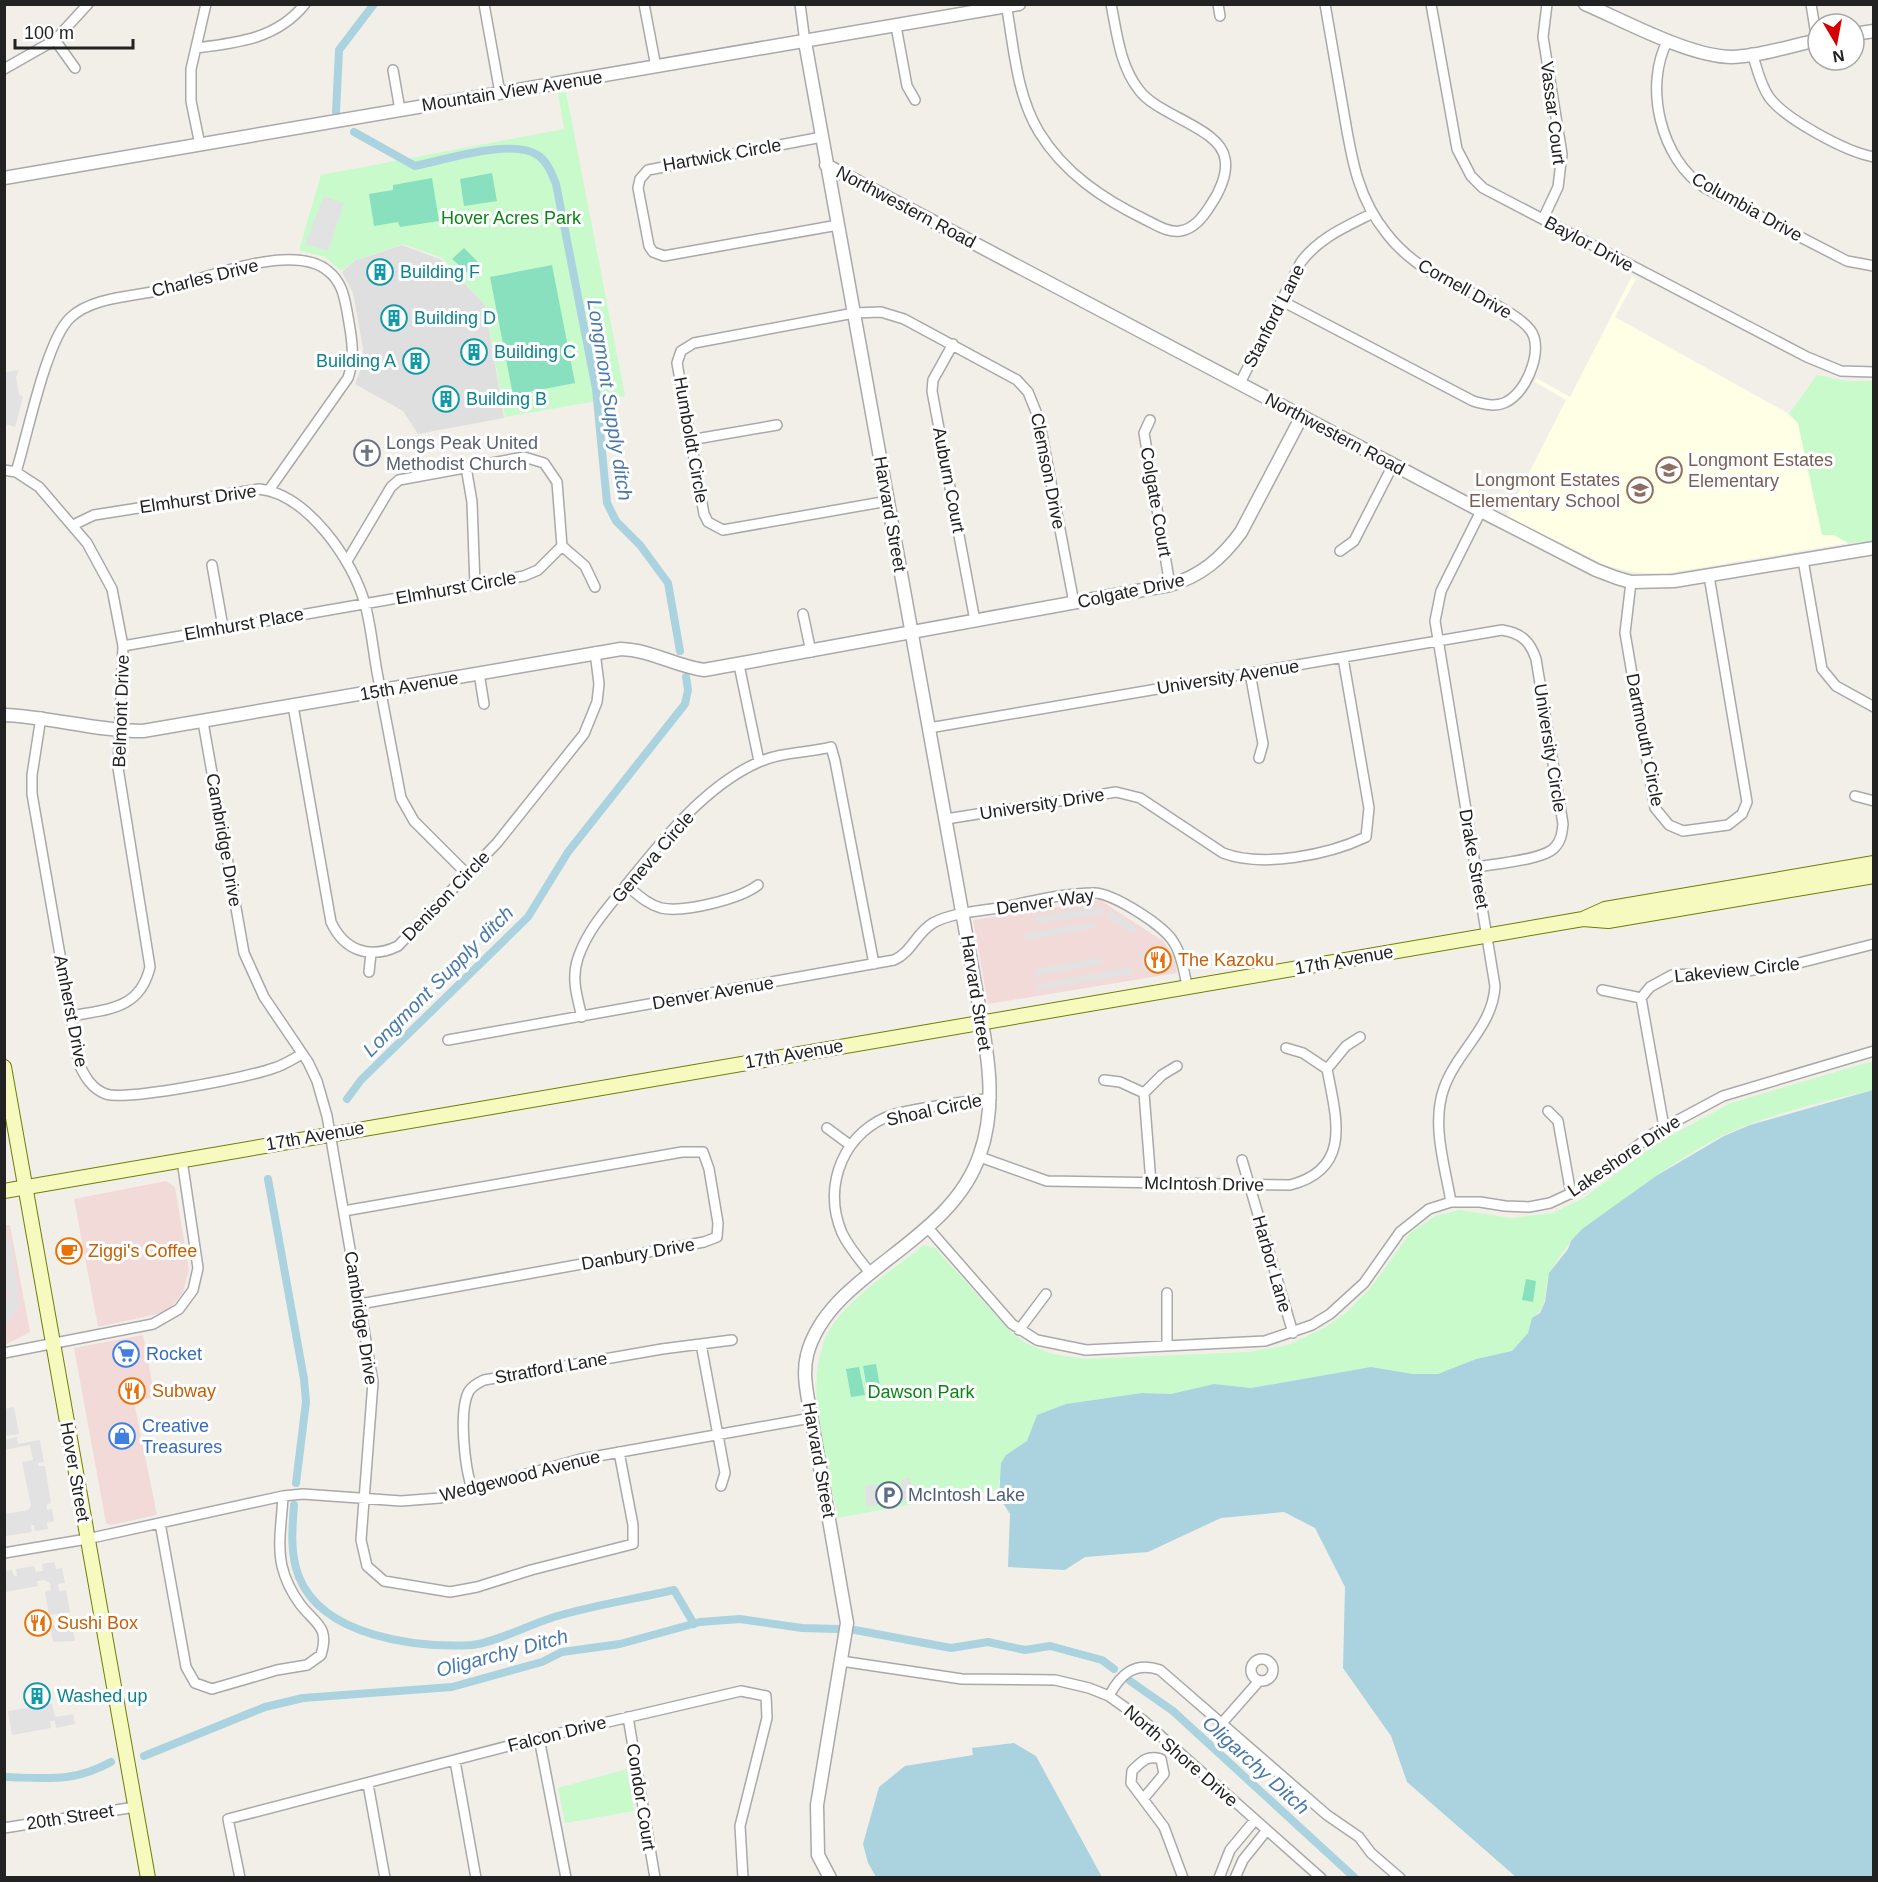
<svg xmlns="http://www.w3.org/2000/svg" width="1878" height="1882" font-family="Arial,sans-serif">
<rect width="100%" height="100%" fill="#f2efe9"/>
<path fill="#e0dfdf" d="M402,245L442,260L485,305L504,418L418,434L403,411L355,384L361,368L363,349L353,293L342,272L354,261Z"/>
<path fill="#f2dad9" d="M1100,900L1163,941L1175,958L1177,973L988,1004L973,920Z
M166,1181L175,1187L189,1270L183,1292L174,1304L162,1313L98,1327L74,1199Z
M4,1225H10L30,1332L5,1345Z
M143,1335L155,1397L134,1402L157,1515L111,1525L106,1523L74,1348Z"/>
<path fill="#ffffe5" d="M1632,276L1636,279L1615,317L1789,414L1798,423L1822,534L1834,535L1848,543L1663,574L1632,572L1607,566L1507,516L1566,400L1535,382L1536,378L1570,397Z"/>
<path fill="#c8facc" d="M566,92L625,396L505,417L485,305L442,258L403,244L353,261L342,271L325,257L299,250L321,175L564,129L558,93Z
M1817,375L1846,381H1873V541L1848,543L1834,535H1822L1798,423L1789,414Z
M1873,1061V1090C1828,1100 1766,1115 1724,1135C1674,1159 1628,1198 1582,1229C1573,1238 1557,1259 1551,1271C1542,1287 1551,1306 1532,1318L1528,1333L1512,1351L1476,1359L1438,1374H1413L1371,1367L1251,1388L1214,1384L1171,1394L1142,1393L1066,1404L1037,1416C1034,1424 1032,1435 1026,1442C1012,1458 1000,1467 998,1489L836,1518L838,1513C823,1463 800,1367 834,1323C857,1292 894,1269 924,1245L935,1248L1012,1333L1026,1343L1052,1354L1086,1359L1248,1352L1288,1345L1324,1328L1348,1311L1372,1286L1410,1233L1435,1216L1460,1210L1511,1218L1553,1213L1585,1197L1659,1142L1731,1103Z
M627,1769L634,1811L565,1823L558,1788Z"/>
<path fill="#88e0be" d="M492,173L497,201L464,206L460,179Z
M432,178L439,221L400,227L398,222L374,226L369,194L393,190V185Z
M464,248L478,262L468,273L452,259Z
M552,265L575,383L513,395L490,277Z
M1526,1279L1536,1281L1533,1302L1522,1300Z
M876,1364L881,1392L868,1394L863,1366Z
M859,1367L865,1395L851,1397L846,1369Z"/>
<path fill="#e2e2e2" d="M324,196L344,203L328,251L305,244Z
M19,370L16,377L19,395L23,397L15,427L5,424V372Z
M1093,907L1095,913L1097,907L1104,908L1102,915L1036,923L1035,917Z
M1110,910L1137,928L1133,934L1106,916Z
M1095,922L1096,928L1026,940L1025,933Z
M1148,951L1150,970L1143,972L1140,952Z
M1102,958V964L1036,976L1035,969Z
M1131,967L1132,974L1038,990L1037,984Z
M5,1238L11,1243L19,1294L16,1300L21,1304L5,1327V1303L10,1294L5,1292Z
M14,1407L19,1434L5,1436V1409Z
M17,1437L18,1444L40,1440L44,1462L38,1463V1466H45L51,1503L46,1505L47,1510L52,1509L54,1521L47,1523L48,1529L35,1531L34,1525H31L32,1532L5,1536V1514L28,1510L31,1506L22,1462L33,1460L30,1445L5,1450V1440Z
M910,1478L911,1484H915V1498L866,1507L865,1486L876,1484L877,1490L901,1486V1480Z
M54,1562L56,1569L62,1568L65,1583L58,1584L59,1591L66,1590L70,1612L64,1613V1616L71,1615L75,1641L53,1642L50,1626L58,1624L56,1614L49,1615L45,1592L51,1590L50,1583L45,1580L37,1581L38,1586L5,1592V1571L12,1570L14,1576H17L16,1569L34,1566L36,1572L43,1571L42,1564Z
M52,1704L55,1717L73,1714L75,1724L56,1728L55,1721H50L51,1728L12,1735L8,1711Z"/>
<path fill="#aad3df" d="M1873,1090V1877H1516L1407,1782L1391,1736L1343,1668L1345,1587L1315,1528L1284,1512L1221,1518L1148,1552L1085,1557L1065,1570L1008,1567L1010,1514L999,1497L1001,1463L1006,1455L1027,1441L1037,1415L1066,1404L1142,1393L1171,1394L1214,1384L1251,1388L1371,1367L1413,1374H1438L1476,1359L1512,1351L1528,1333L1532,1318L1540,1313L1545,1302L1549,1273L1568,1249L1571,1241L1582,1229L1656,1176L1724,1136L1750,1125Z
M1014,1743L1036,1756L1102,1877H876L868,1863L863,1844L879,1787L905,1766L973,1755L972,1748Z"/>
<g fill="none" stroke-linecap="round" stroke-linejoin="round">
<path stroke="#aad3df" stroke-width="8" d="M336,112L339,50L374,4
M354,132L415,166C444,160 515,137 539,156C548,163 552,174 556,184L596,389L607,503L616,521L640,545L668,583L680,651
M347,1099L361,1080L528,917L568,852L685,704L688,690L686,677
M268,1179L304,1379L306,1402L296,1483
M294,1505C292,1529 290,1555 299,1577C323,1637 417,1648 472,1645C494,1643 531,1624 554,1617C593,1605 635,1599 674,1590L694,1624
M855,1630L951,1648L988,1642L1025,1650L1050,1646L1102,1660L1114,1669
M1130,1681L1173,1711L1355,1878
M144,1756L265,1707L303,1698L452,1687L542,1662L562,1652L620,1644L700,1622L740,1619L802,1628L839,1629
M4,1777C47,1778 72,1783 111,1762"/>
<g stroke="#a9a9a9" stroke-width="12">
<path id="minor" d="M484,4L500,93
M644,4L656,67
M800,4L805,42
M1006,4C1014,47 1016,94 1039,132C1064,173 1103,199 1146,220C1157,225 1168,233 1180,231C1194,229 1203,217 1210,206C1219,193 1228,174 1225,159C1221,128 1158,116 1139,90C1120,66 1117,34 1111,4
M1218,4L1220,16
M1431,4L1457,149L1471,176L1483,188L1807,357L1841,371L1874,372
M1811,4L1817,41
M896,26L907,86L915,100
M55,40L75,68
M1668,40C1643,86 1661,160 1705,188L1847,261L1874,266
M196,48C237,43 277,39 305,4
M1752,53C1757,68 1760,84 1769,97C1785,119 1846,152 1874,157
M4,69L55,40L88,4
M393,70L400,110
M822,137L648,170L640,179L638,188L649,246L653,252L664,256L838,225
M200,145L191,101V69L206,4
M1543,219L1558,187L1562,154L1543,37L1547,4
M1282,301L1473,401C1483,404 1494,407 1504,403C1525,394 1540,358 1534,337C1527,313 1457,288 1435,275C1417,264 1400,251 1387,234C1356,196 1351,154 1343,108C1337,73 1331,39 1325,4
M953,344L933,380L932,391L975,621
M1240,383L1301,262C1319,238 1345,227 1371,214
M1150,420L1144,433L1170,585
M690,440L777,425
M466,467L472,502L475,585
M4,470L16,472L39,487L87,543L112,589L123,646L118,768L150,967C140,1010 107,1009 71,1016
M16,472C27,437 46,341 70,318C94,295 139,297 170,288C207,277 294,242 328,271C341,281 344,295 347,311C351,335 356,354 348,378L269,490
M888,501L723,530L708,522L704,514L677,363L681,351L694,343L854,313L881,312L904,319L1017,380L1028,392L1039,419L1074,603
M73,525L94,515L259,489C307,494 353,560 365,604C371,626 373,650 377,672C385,714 393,756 401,798L414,821L467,874
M562,546L585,566L595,587
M1340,551L1354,541L1393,465
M1803,560L1822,669L1836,686L1874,707
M212,565L223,627
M1631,582L1625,633L1655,808L1669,825L1683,831L1728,825L1742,814L1747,802L1709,576
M803,614L811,652
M123,646L524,576L538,570L562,546L557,482L544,463L524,457L399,480L391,487L347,561
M739,665L759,761
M479,673L484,704
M1250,673L1263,744L1259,758
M293,706L331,922C344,950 369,960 398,946L497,843L584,734L597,702L599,684L595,652
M41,717L32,775V794L79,1064C85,1077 92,1089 106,1094C128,1101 248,1077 274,1068C284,1065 293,1059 302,1054
M203,722L244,953L264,997L308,1062L317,1081L327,1116L373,1382L361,1540L367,1566L384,1581L450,1592L477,1587L531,1570L633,1544V1525L619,1452
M929,728L1502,630C1521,633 1530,641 1536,659L1563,824C1562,833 1561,841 1555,847C1545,860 1493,864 1476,867
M1855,796L1874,801
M946,819L1116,792L1140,798L1223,853C1262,868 1328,855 1366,837L1369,808L1343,658
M626,885C637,894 647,904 661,908C684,913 740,899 758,885
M369,972L371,953
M1602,990L1641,998L1650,987L1672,975L1747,971L1799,963L1874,944
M1641,998L1664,1127
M582,1017C577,997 571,978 578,958C587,931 605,911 623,889C659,844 704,786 759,762C781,752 807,753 831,747L835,761L874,964
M448,1040L894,960C912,952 916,933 933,923C953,912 982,911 1004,907C1033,901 1065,893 1094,893C1113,893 1165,926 1174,943C1182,955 1184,972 1187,986
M1286,1048L1303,1053L1327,1069
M1104,1080L1120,1082L1144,1093
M1548,1111L1558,1121L1571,1194
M827,1128L850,1145
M980,1157L1047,1181L1290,1185C1353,1169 1336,1117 1327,1069L1346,1046L1360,1037
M1242,1160L1293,1333
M1151,1183L1144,1093L1162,1075L1177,1066
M1451,1202C1445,1166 1431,1124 1444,1088C1457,1051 1493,1027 1495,986L1435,621L1441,591L1481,511
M344,1211L682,1152H703L709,1169L718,1223L717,1237L704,1242L360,1304
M928,1228L1012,1324L1037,1340L1086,1350L1265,1341L1312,1325L1330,1314L1364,1283L1400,1232L1429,1209L1451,1202H1480L1505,1206L1529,1207L1550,1203L1582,1188L1654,1133L1723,1096L1874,1051
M871,1274C861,1261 849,1248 842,1233C821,1185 845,1129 895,1114C926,1106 959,1103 991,1098
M1019,1330L1046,1294
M701,1344L725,1473L721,1486
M1167,1346V1293
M4,1353L153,1324L179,1309L193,1290L198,1268L182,1160
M473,1491C465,1471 458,1411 469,1391C473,1385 478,1383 484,1380L662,1349L732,1340
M160,1523L186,1667L195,1683L212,1689L277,1670L307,1665L321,1655C330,1626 315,1624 300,1604C292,1593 285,1579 282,1566C277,1544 282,1519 283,1496
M4,1553L87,1539L283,1496L303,1494L401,1501L440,1498L581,1459L811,1418
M1251 1670a11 11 0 1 1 22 0a11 11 0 1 1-22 0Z
M841,1661L962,1679L1055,1680L1089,1688L1109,1696L1144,1721L1321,1878
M1109,1696C1120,1675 1134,1661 1160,1670L1327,1815L1359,1837L1371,1853L1400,1878
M628,1717L655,1878
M1222,1723L1259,1681
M539,1738L566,1878
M455,1761L476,1878
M368,1784L385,1878
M1144,1798L1164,1774L1161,1759C1147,1755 1142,1761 1132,1771L1131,1783L1164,1827L1183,1878
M4,1828L135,1807
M240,1878L228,1819L539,1738L741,1691L766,1696L767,1718L740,1826L743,1878
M1219,1878L1230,1850L1255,1820
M1235,1878L1243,1860L1267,1830"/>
</g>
<g stroke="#a9a9a9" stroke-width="15">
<path id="tertiary" d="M1585,4C1625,21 1690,57 1732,57C1760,56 1790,46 1818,40
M1854,34L1874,31
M805,42L974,978C984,1036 1000,1097 980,1154C950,1245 828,1272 807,1355C803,1372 806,1388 809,1405L847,1623L817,1805L818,1855L830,1878
M826,165L1481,511L1596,570L1617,578L1631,582L1674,581L1874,548
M4,178L1019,4
M4,715C52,717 96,731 143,731L621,649C651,650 675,666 704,670L1170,585C1201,576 1222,558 1241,532L1302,416"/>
</g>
<g stroke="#707d05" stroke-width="16">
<path id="secondary" d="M1585,918L1605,909L1874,863
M4,1067L148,1878
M4,1191L1583,919L1608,921L1874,876"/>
</g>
<use href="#minor" stroke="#fff" stroke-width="9"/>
<use href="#tertiary" stroke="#fff" stroke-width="12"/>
<use href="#secondary" stroke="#f7fabf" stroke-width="14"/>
</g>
<defs>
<g id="building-ring" transform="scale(1.35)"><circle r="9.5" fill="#fff" stroke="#0f9aa8" stroke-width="1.5"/><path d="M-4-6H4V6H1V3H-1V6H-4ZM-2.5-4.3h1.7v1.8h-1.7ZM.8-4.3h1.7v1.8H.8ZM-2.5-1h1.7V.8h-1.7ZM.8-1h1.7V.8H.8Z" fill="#0f9aa8"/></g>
<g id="church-ring" transform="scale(1.35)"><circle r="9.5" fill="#fff" stroke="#6b7280" stroke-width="1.5"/><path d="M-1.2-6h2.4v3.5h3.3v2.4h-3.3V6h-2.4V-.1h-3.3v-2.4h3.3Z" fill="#6b7280"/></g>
<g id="school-ring" transform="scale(1.35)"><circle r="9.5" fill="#fff" stroke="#8d6e63" stroke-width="1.5"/><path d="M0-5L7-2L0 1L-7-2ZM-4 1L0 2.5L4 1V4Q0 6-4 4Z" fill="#8d6e63"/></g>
<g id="restaurant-ring" transform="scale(1.35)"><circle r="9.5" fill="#fff" stroke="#e8710a" stroke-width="1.5"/><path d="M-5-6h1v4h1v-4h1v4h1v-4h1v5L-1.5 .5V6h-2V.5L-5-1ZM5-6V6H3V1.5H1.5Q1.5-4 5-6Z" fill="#e8710a"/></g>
<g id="cafe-ring" transform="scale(1.35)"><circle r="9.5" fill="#fff" stroke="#e8710a" stroke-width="1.5"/><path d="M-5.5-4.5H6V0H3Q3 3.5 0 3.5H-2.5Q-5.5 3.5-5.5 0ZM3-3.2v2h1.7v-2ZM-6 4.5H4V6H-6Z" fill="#e8710a"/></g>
<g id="supermarket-ring" transform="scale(1.35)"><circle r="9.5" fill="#fff" stroke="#3f7fe0" stroke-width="1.5"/><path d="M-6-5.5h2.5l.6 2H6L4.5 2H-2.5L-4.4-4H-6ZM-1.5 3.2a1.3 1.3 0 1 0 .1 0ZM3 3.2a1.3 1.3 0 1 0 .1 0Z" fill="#3f7fe0"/></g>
<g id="shop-ring" transform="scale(1.35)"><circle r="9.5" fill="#fff" stroke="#3f7fe0" stroke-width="1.5"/><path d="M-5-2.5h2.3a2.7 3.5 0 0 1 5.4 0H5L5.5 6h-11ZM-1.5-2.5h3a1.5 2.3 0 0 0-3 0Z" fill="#3f7fe0"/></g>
<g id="parking-ring" transform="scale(1.35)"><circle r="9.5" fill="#fff" stroke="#5c6f8a" stroke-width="1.5"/><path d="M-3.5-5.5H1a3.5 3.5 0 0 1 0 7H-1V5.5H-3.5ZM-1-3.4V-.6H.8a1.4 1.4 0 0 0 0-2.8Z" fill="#5c6f8a"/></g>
</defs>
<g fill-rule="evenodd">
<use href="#building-ring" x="380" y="272"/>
<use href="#building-ring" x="394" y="318"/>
<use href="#building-ring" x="474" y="352"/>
<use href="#building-ring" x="416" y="361"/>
<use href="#building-ring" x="446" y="399"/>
<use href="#church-ring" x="367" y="453"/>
<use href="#school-ring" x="1669" y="470"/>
<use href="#school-ring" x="1640" y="490"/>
<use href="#restaurant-ring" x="1158" y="960"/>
<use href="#cafe-ring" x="69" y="1251"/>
<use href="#supermarket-ring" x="126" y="1354"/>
<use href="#restaurant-ring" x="132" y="1391"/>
<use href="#shop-ring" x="122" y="1436"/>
<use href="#parking-ring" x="889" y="1495"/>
<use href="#restaurant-ring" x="38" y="1623"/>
<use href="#building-ring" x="37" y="1696"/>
</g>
<g text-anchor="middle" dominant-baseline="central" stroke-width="6" stroke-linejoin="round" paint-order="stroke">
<g font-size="18" fill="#222" stroke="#fff">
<text transform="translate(512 91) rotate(-9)">Mountain View Avenue</text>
<text transform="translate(1553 113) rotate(83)">Vassar Court</text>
<text transform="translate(722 155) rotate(-10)">Hartwick Circle</text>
<text transform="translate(906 207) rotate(28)">Northwestern Road</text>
<text transform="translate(1747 207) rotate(29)">Columbia Drive</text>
<text transform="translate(1589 244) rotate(28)">Baylor Drive</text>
<text transform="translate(205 278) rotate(-14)">Charles Drive</text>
<text transform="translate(1465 289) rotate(29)">Cornell Drive</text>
<text transform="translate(1274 316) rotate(-63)">Stanford Lane</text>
<text transform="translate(1335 434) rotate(28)">Northwestern Road</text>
<text transform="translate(691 440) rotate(80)">Humboldt Circle</text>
<text transform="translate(1048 471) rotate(79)">Clemson Drive</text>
<text transform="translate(949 480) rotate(79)">Auburn Court</text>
<text transform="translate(198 499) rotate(-8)">Elmhurst Drive</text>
<text transform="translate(1156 502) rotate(80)">Colgate Court</text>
<text transform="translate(890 514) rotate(80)">Harvard Street</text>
<text transform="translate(456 588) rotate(-10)">Elmhurst Circle</text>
<text transform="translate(1131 591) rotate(-12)">Colgate Drive</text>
<text transform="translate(244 624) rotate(-10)">Elmhurst Place</text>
<text transform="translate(1228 677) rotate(-9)">University Avenue</text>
<text transform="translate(409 686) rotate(-10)">15th Avenue</text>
<text transform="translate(121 711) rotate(-88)">Belmont Drive</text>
<text transform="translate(1645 740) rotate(79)">Dartmouth Circle</text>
<text transform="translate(1550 748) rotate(81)">University Circle</text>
<text transform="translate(1042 804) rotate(-9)">University Drive</text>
<text transform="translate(224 840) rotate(80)">Cambridge Drive</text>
<text transform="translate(653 857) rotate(-49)">Geneva Circle</text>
<text transform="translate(1474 859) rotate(80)">Drake Street</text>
<text transform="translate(446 896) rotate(-46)">Denison Circle</text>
<text transform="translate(1045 902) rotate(-8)">Denver Way</text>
<text transform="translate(1344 960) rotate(-10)">17th Avenue</text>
<text transform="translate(1737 970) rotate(-6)">Lakeview Circle</text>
<text transform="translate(713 993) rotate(-10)">Denver Avenue</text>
<text transform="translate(976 993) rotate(81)">Harvard Street</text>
<text transform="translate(71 1011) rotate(79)">Amherst Drive</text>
<text transform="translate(794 1054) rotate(-10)">17th Avenue</text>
<text transform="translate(934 1110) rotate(-12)">Shoal Circle</text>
<text transform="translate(315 1136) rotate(-10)">17th Avenue</text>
<text transform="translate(1624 1156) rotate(-34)">Lakeshore Drive</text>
<text transform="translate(1204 1184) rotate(1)">McIntosh Drive</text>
<text transform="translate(638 1254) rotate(-10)">Danbury Drive</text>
<text transform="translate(1272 1264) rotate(74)">Harbor Lane</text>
<text transform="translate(361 1318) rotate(81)">Cambridge Drive</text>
<text transform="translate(551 1368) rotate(-10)">Stratford Lane</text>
<text transform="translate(819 1460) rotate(80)">Harvard Street</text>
<text transform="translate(75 1472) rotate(80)">Hover Street</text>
<text transform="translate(520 1476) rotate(-14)">Wedgewood Avenue</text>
<text transform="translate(557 1734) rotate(-14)">Falcon Drive</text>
<text transform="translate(1181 1756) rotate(41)">North Shore Drive</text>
<text transform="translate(641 1797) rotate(81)">Condor Court</text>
<text transform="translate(70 1817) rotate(-9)">20th Street</text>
</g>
<g font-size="18" fill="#0c8416" stroke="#fff">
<text x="511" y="218">Hover Acres Park</text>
<text x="921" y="1392">Dawson Park</text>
</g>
<g font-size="18" fill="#0d838f" stroke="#fff" text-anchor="start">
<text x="400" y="272">Building F</text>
<text x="414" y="318">Building D</text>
<text x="494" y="352">Building C</text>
<text x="396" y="361" text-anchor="end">Building A</text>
<text x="466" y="399">Building B</text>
<text x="57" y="1696">Washed up</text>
</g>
<g font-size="18" fill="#5b616d" stroke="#fff" text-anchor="start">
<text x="386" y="443">Longs Peak United<tspan x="386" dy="21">Methodist Church</tspan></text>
</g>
<g font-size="18" fill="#785e54" stroke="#fff" text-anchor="start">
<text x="1688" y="460">Longmont Estates<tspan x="1688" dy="21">Elementary</tspan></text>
<text x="1620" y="480" text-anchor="end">Longmont Estates<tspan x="1620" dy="21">Elementary School</tspan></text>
</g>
<g font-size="18" fill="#c56008" stroke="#fff" text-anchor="start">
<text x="1178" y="960">The Kazoku</text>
<text x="88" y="1251">Ziggi's Coffee</text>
<text x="152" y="1391">Subway</text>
<text x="57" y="1623">Sushi Box</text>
</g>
<g font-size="18" fill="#366cbe" stroke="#fff" text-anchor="start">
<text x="146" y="1354">Rocket</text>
<text x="142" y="1426">Creative<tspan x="142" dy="21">Treasures</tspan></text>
</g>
<g font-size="18" fill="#4e5e75" stroke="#fff" text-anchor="start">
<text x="908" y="1495">McIntosh Lake</text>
</g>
<g font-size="20" font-style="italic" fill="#4a7aab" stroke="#fff">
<text transform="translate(610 400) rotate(81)">Longmont Supply ditch</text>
<text transform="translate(438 981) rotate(-45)">Longmont Supply ditch</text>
<text transform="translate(502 1653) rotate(-15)">Oligarchy Ditch</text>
<text transform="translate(1256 1765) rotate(42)">Oligarchy Ditch</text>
</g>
</g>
<rect width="1878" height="1882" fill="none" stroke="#222222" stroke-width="12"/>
<g transform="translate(1836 42) rotate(170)"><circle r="28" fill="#ffffff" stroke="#a7a7a7" stroke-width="1.5"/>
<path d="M0-4.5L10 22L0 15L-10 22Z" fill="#d40000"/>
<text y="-9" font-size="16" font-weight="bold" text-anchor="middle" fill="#222222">N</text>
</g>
<path d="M15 39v9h118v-9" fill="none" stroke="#222222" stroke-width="3"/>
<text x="24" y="39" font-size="18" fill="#222222" stroke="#ffffff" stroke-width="4.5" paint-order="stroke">100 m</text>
</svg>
